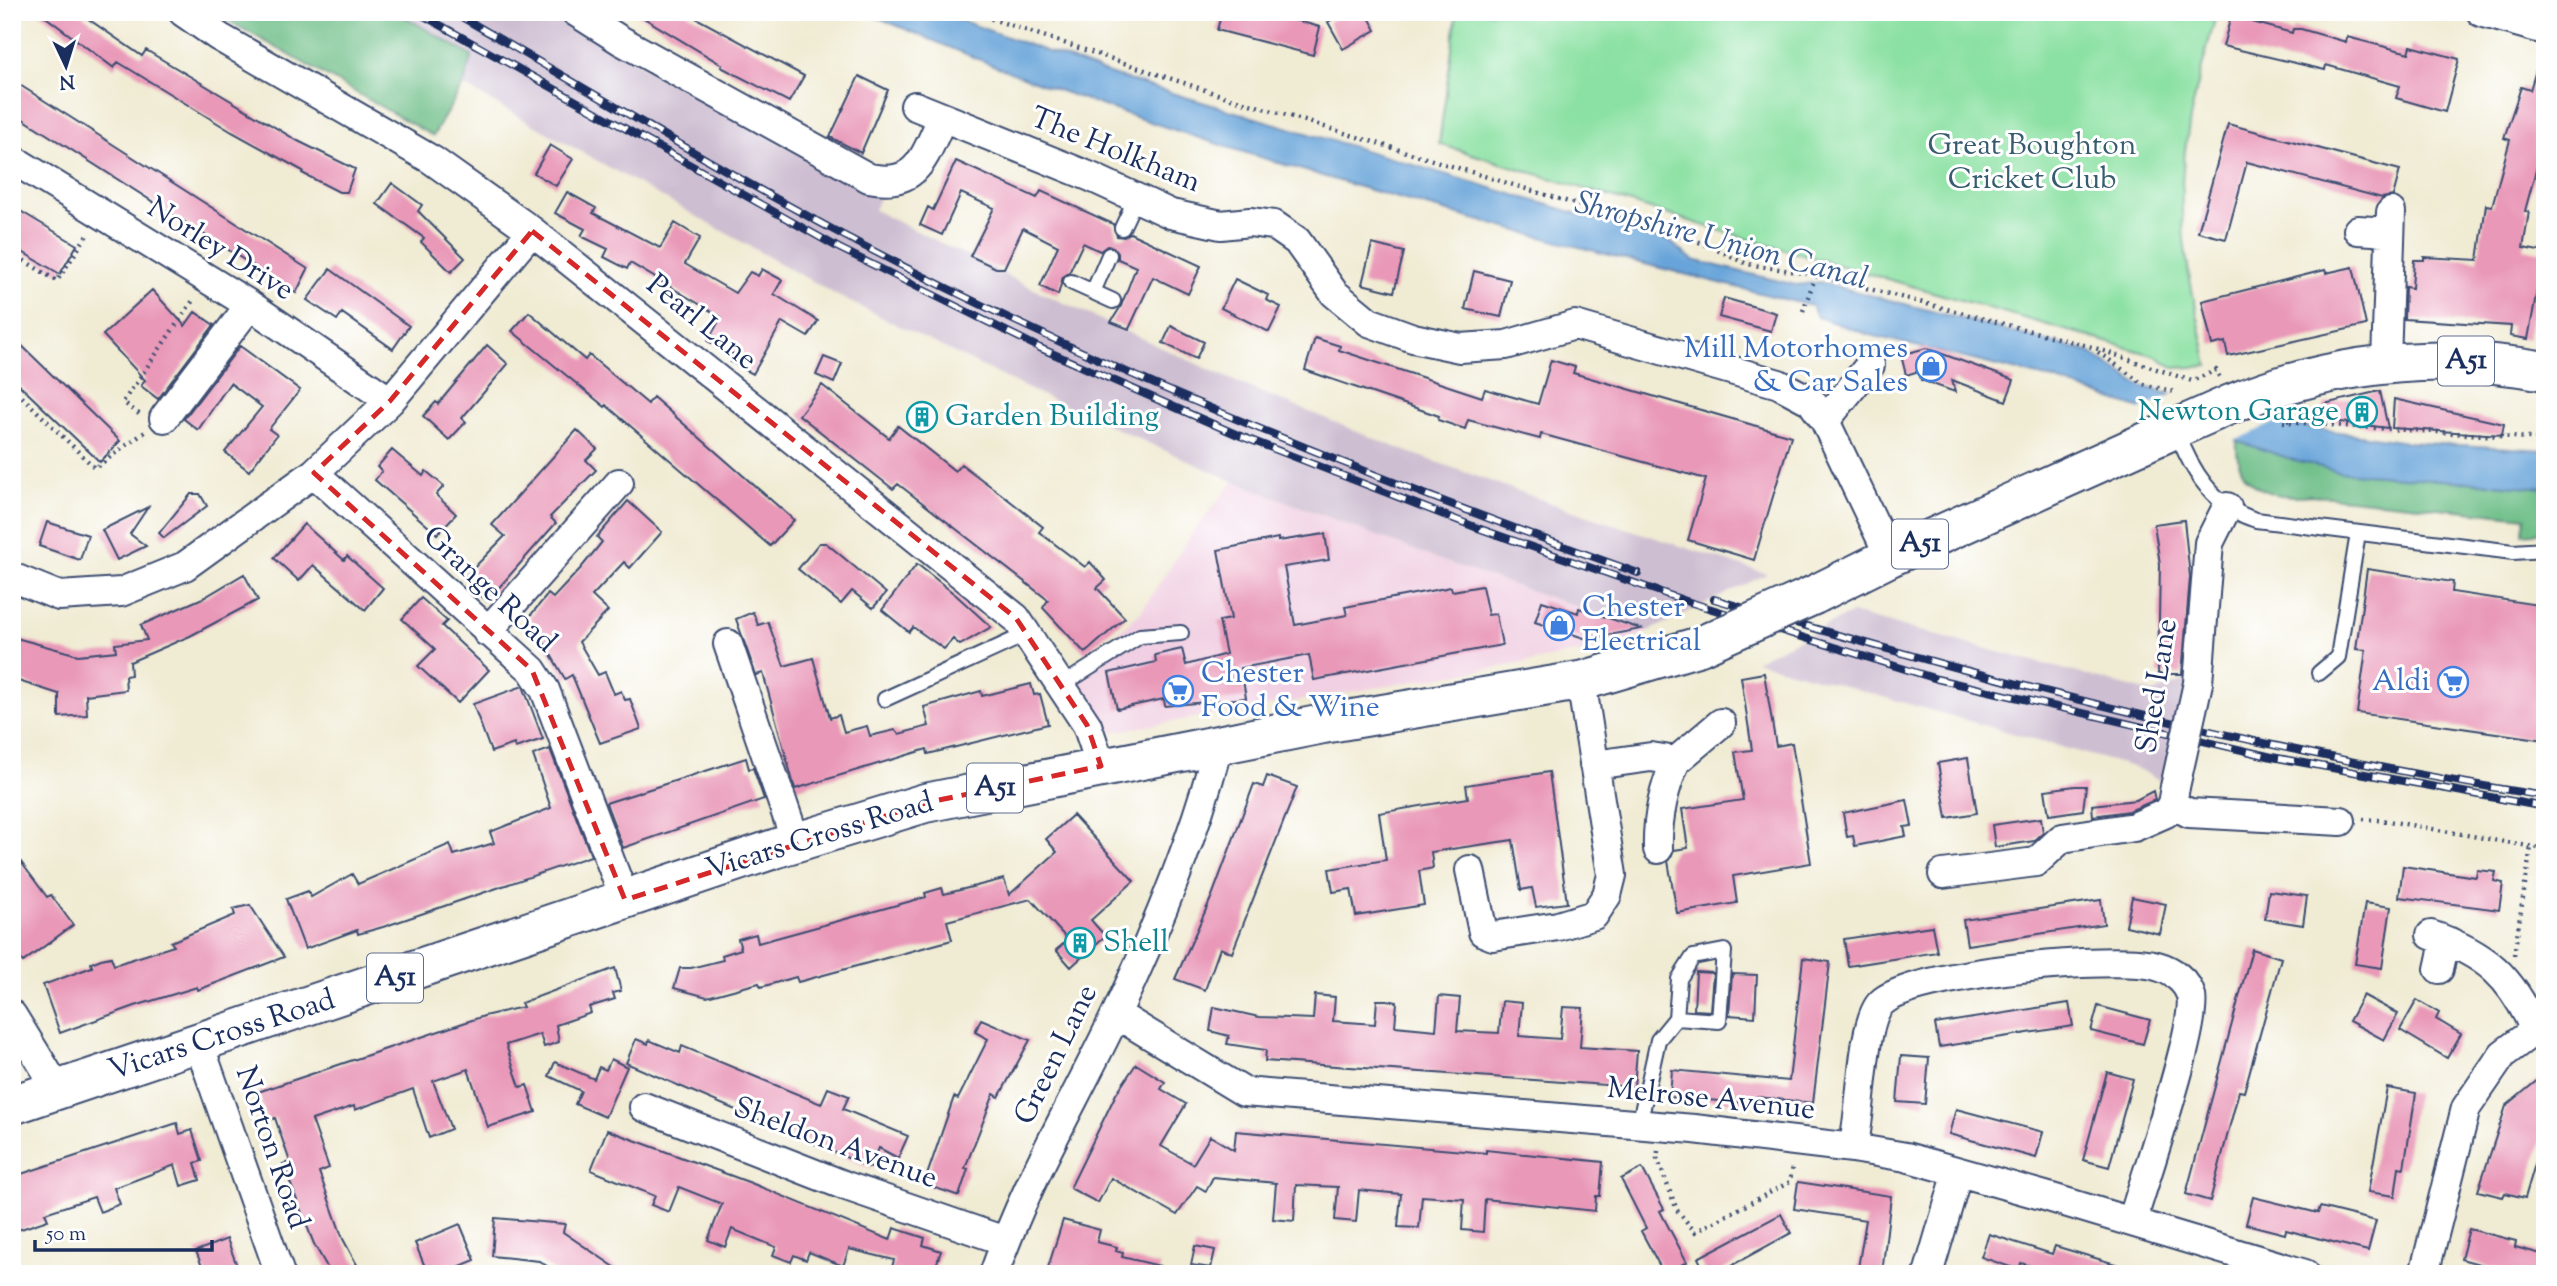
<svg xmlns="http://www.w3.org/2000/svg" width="2557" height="1286" font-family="'Sorts Mill Goudy',serif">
<rect width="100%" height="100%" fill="#fff"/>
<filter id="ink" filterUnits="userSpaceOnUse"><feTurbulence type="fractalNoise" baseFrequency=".0143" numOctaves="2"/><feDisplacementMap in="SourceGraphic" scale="14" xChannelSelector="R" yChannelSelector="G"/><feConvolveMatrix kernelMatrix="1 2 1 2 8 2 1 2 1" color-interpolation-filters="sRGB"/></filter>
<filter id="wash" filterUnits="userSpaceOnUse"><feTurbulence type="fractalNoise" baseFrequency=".00686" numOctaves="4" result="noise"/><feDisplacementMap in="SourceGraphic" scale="28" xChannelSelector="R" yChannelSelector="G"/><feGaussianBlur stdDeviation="1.57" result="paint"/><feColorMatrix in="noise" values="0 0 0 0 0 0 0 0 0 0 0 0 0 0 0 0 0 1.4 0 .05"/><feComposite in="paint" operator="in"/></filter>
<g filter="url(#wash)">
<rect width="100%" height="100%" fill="#f0ebd3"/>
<path fill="#f1d0e3" d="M1233,481L1448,563L1649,631L1617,645L1513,665L1110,732L1071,673L1140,613L1191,535Z"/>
<path fill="#cebed1" d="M332,12H554L608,46L879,198L874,210L1042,293L1241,384L1400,449L1579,513L1767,574L1649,631L1448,563L1233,481L1026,388L840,297Z
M1852,613L2153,693L2192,678L2168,785L2136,768L1755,661Z"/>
<path fill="#8be1a3" stroke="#538880" stroke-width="2" d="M1457,12H2217C2199,78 2179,144 2182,213C2184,264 2198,315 2208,366L2175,368L2156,356L1761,243L1439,144Z"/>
<path fill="#70bf89" stroke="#467774" stroke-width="2" d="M213,12H396L472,56L464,83L433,136Z
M2237,440L2340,472L2545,488V532L2522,534L2526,517L2311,495C2270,500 2234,487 2237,440Z"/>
<path fill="#68a4d9" stroke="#426a9c" stroke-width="2" d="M864,12H938L1115,76L1669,241L1693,260L1796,285L1820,282L2089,352L2141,386L2272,422L2406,442L2545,450V488L2340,472L2294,460L2051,379L1870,335L1817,317L1812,306C1557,243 1303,178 1055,89C991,66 928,38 864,12Z"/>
<path fill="#f0ebd3" d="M2177,392L2273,419L2281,420L2232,442L2139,410Z"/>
<g id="blocks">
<path fill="#e998b8" d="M39,12H78L142,56L146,50L298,141L355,169L347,192H339L302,173L303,171L232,132L118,62L114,68Z
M634,12H685L804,76L789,102L721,67L722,65Z
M1222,12H1265L1320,27L1313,55L1217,30Z
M1345,12H1366L1376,30L1343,49L1328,22Z
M2231,16L2292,33L2293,29H2301L2346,42L2347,37L2409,53L2411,46L2459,59L2445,112L2396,98L2400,86L2326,65L2325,70L2223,46Z
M2540,57L2545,58V136L2525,211L2529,212L2523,248L2544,252L2528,339L2510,336L2511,326L2404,319L2405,287L2412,288L2414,260H2424V257L2478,260L2486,205L2492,206L2510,140L2504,138L2521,87L2530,90Z
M859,76L888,90L861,153L830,137Z
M12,80L308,269L296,293L12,112Z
M2228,124L2400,170L2393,196L2382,198L2247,162L2226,239L2198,232Z
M550,145L573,159L556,186L534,173Z
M956,161L1037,198L1041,191L1113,224L1117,236L1124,237L1130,233L1201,266L1188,294L1153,277L1129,329L1111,322L1121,306L1136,267L1118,259V253L1113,247L1107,246L1100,251L1083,243L1069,273L1063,277L1058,295L1040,286L1058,246L1023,228L1004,268H996L970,256L994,208L961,193L942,235L920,225L928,207L933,210Z
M392,183L422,205L418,211L465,258L451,272L421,242L424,238L377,204Z
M567,192L596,208L593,213L660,248L675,223L700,238L685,264L735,293L750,272L758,276L762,269L782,280L774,294L818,321L808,337L782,322L753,374L731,362L735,355L708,341L721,317L630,263L627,269L604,257L608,249L581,236L585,229L555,213Z
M12,206L77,245L60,274L12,246Z
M1372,244L1404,252L1394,292L1362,284Z
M2353,267L2366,325L2228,356L2225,342L2212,345L2202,301L2325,270L2326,273Z
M330,269L409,326L393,349L342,313L337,320L307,300Z
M1474,271L1510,280L1501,317L1465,309Z
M1235,279L1268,295L1266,300L1281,307L1269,332L1221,308Z
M152,290L185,326L195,312L214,325L158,399L141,386L145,380L103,335Z
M1724,298L1776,313L1771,331L1719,317Z
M529,312L585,360L589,355L648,404L653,397L794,520L770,546L606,405L605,407L512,331Z
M1171,326L1204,342L1196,359L1163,343Z
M12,336L120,441L100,462L12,378Z
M1315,338L1340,346L1339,350L1482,397L1485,389L1538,404L1551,360L1575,367L1573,373L1791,436L1754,560L1688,540L1706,479L1541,434L1540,439L1468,420L1465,429L1438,420L1439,416L1305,370Z
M487,345L508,364L462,418L466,422L449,440L423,416L436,402L438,404Z
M240,346L300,390L269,429L277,435L249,471L225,452L262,407L230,383L198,430L184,419Z
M1926,348L2014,380L2006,401L1952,380L1955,392L1921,380L1919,371L1906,375L1901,355Z
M824,357L842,364L834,383L816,375Z
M822,385L889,438L898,426L955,471L961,464L1005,497L1043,527L1039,532L1085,567L1090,562L1106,580L1097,588L1125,618L1085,653L1043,608L1048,600L898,484L893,489L799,415Z
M2380,391L2388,428L2325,420L2324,404Z
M2394,399L2504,424L2502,435L2392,428Z
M577,430L597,449L586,460L596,470L550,517L556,523L487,601L463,579L505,536L492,525Z
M392,450L423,476L426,471L444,486L436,495L456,514L437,534L375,480L382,471L377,467Z
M191,494H200L207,506L164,538L159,533Z
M628,501L662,532L630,568L624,562L592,596L608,611L579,642L598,675L605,672L614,694L621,691L625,700L630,699L641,729L600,743L572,675L565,679L529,617L548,594L553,598L581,568L602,542L597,537Z
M148,507L130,534L146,546L117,560L102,530Z
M2184,520L2190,577L2182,674H2158L2160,564L2154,524Z
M47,522L88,535L80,560L39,546Z
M304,524L344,560L347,556L383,588L365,610L313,565L299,581L274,558Z
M1325,534L1329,560L1284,567L1295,625L1347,615L1345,607L1451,587L1452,591L1482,586L1488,615L1496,614L1502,645L1314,680L1309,655L1241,668L1246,698L1165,706L1164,699L1117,709L1109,673L1156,662L1155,655L1182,649L1186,665L1226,654L1219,621L1231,619L1218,550L1278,538V541Z
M819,543H826L886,593L873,608L852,591L841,604L798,569Z
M917,564L957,596L991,627L960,645L953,639L944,649L913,627L909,632L882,610Z
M2367,569L2453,582L2452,592L2545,606V740L2357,713L2366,650L2356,649Z
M244,574L258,600L190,636L130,662L131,675L125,676L126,690L86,695L87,715L59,717V694L12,679V652L16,638L78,655L116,651L115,644L147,640L141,625L205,597Z
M421,598L447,621L442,626L489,670L458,703L418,666L435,649L402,619Z
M1542,601L1578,613L1579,608L1641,629L1587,639L1535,622Z
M753,612L758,625L768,622L784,666L813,658L830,718L839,715L844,732L867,726L870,736L895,730L899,734L929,726L924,707L981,691L982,696L1031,684L1034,695L1040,694L1048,724L928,754L927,749L795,789L763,673L756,675L736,619Z
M1764,673L1776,746L1792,743L1811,863L1733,876L1737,903L1677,913L1668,861L1674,850L1688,848L1682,809L1743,800L1735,752L1752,750L1741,677Z
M523,686L543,739L515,748L514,744L491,752L473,704Z
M550,749L591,856L383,927L358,934L357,930L305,949L286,899L308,891L311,897L352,874L358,884L450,844L454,855L494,843L490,832L551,808L533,755Z
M746,758L749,769L753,768L764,799L623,848L606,803Z
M1968,758L1977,813L1947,818L1938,763Z
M1549,772L1567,903L1536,907L1532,888L1521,890L1513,840L1431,852L1433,868L1419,871L1424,905L1356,916L1351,889L1333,892L1329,869L1386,860L1379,813L1468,798L1466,785Z
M1267,776L1297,787L1232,953L1220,948L1205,990L1175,979L1212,896L1254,784L1263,787Z
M2075,786H2086L2083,810L2049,815L2045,790Z
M2153,791L2155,800L2129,811L2093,816L2092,805L2136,800Z
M1907,800L1912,826L1904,827L1906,836L1855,846L1853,836L1847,837L1843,813Z
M1073,815L1134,881L1091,920L1105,936L1071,967L1056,950L1068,940L1031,899L947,921L952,940L798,982L796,977L761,987L759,983L707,997L674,988L680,968H691L723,960L722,955L741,949L738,939L756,934L758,943L926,897L925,893L942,888L944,894L1004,879L1009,895L1057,852L1046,839Z
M2041,818L2043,833L2034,841L1995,847L1992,825Z
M12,850L47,897L51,895L73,925L23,962L12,947Z
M2403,866L2476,877L2477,870L2496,872L2494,881L2503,883L2499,910L2399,897Z
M2269,891L2307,896L2303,925L2265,919Z
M2132,897L2166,904L2160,934L2126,926Z
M2101,900L2104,924L1967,945L1963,920Z
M2365,903L2391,907L2382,968L2355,964Z
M250,905L284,957L198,990L197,987L135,1006L60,1033L43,985L92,967L91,963L101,959L111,957L114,965L174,946L171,942L235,915L233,909Z
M1932,926L1937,952L1848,966L1844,939Z
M2252,949L2281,958L2244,1092L2239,1091L2210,1201L2186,1194Z
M1803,958L1830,962L1813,1103L1758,1097L1757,1104L1670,1097L1672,1070L1789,1081Z
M615,968L621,991L613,993L615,999L589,1007L591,1013L556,1025L559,1042L544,1047L540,1034L506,1045L520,1087L527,1085L536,1112L488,1127L468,1069L433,1081L451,1129L429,1138L413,1089L355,1110L354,1106L312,1120L329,1168L319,1172L343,1239L362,1274H331L314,1244L283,1164L290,1162L275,1118L267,1121L258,1092L484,1016L523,1007L521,1003Z
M1696,972L1713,973L1710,1011L1694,1010Z
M1732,974L1757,975L1755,1017L1729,1015Z
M1315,995L1335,997L1333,1021L1375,1024L1377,1000H1387L1397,1002L1395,1026L1436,1030L1439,996L1460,998L1457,1031L1499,1033L1502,1001L1522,1003L1519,1036L1560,1039L1563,1007L1583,1008L1580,1047L1637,1051L1634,1087L1265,1061L1266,1050L1227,1044L1229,1036L1210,1031L1214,1007L1259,1017L1313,1019Z
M2363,995L2398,1014L2384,1040L2349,1021Z
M2417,1000L2439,1013L2436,1019L2461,1034L2447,1058L2400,1030Z
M2069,1003L2073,1026L1939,1047L1935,1024Z
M2098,1006L2150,1020L2143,1044L2091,1031Z
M981,1019L1030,1040L999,1097L994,1094L965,1168L968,1169L959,1196L924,1184L954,1097L958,1099L988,1039L975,1032Z
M636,1039L648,1044L649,1040L680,1053L682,1046L821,1104L828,1088L849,1096L843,1109L908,1136L898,1158L879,1148L871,1168L626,1063Z
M1901,1056L1929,1058L1925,1104L1897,1102Z
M611,1059L627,1067L605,1117L575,1104L581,1091L549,1076L555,1062L594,1079L599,1067L606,1070Z
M1136,1064L1165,1082L1161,1089L1186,1104L1161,1146L1193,1164L1210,1136L1234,1150L1236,1131L1486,1153V1150L1603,1162L1600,1196H1596L1595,1211L1485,1199L1483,1232L1462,1230L1464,1199L1422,1196L1419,1228L1398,1227L1401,1194L1359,1190L1356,1222L1335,1220L1338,1187L1296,1185L1294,1221L1273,1219L1276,1183L1213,1177L1206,1191L1197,1186L1177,1215L1111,1178L1098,1203L1070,1188L1116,1094Z
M2107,1072L2133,1079L2109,1167L2083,1160Z
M2545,1074V1130L2525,1198L2505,1193L2503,1197L2478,1191L2506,1106Z
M2387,1088L2416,1093L2404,1168L2399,1167L2395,1196L2368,1192Z
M1956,1109L2043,1132L2036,1158L1949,1134Z
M177,1123L180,1134L192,1130L202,1161L195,1163L200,1180L181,1186L175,1165L114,1188L120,1204L100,1212L94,1197L45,1213L48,1220L12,1232V1177Z
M607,1130L751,1183L890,1240L894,1228L925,1238L923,1245L941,1251L933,1274H890L894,1260L849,1249L843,1266L809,1252L806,1260L794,1255L791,1262L773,1255L776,1247L732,1229L725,1247L708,1240L722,1204L679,1187L669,1212L651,1205L655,1196L591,1170Z
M1642,1168L1664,1209L1660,1211L1687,1262L1664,1274L1641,1231L1646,1228L1621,1179Z
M1798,1182L1891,1196L1882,1274H1857L1866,1220L1794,1209Z
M2253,1197L2318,1213L2320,1207L2376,1221L2368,1251L2286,1230L2285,1234L2246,1224Z
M1781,1214L1791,1233L1716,1274H1706L1698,1258Z
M495,1218L565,1224L563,1232L625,1274H559L539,1261L492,1256Z
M1063,1220L1100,1230L1097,1242L1117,1247L1116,1251L1123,1253L1122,1257L1160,1266L1159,1274H1046Z
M460,1224L475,1260L441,1274H428L415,1243Z
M2469,1229L2516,1241L2515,1247L2545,1255V1274H2516L2461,1259Z
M1989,1234L2052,1254L2055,1246L2132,1269L2131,1274H2046L2047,1271L2021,1263L2019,1270L1981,1257Z
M227,1239L240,1274H205L196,1251Z
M1195,1246L1215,1250L1211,1268L1191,1265Z"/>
</g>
</g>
<g filter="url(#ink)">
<use href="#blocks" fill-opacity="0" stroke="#3b4b70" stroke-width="2"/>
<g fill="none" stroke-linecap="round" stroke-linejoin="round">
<g stroke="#3b4b70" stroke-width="18">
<path id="lane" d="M1122,228L1136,198
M1071,282L1113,301
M1093,292L1109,255
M2176,430C2191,470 2213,507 2256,520L2513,552L2545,550
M2319,673L2338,657L2358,533
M1062,685L1140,636L1181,633
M885,699L1027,634
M1639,1125L1658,1040L1676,1018L1679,979L1693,957L1724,951L1719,1021L1676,1018"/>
</g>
<g stroke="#3b4b70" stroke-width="32">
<path id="street" d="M183,12L219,37L432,160L532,231L1016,618L1087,725L1101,766
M576,12L620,40L869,178C918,188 924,156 942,119
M2481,12L2545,30
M915,106L1091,177L1171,214L1221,225L1250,222L1274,225L1297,241L1334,293L1369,322L1413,338L1460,348L1506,345L1575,325L1779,384L1811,401L1825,421
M12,159L250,305L390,401
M2358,230L2388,232
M2386,362L2391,212
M1870,365L1825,421L1890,557
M164,418L250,305
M314,473L532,670L545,690L625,900
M12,577L59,596L121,592L185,566L314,473L390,401L532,231
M487,632L619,483
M728,644L796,842
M2198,683L2209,543L2227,507
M1594,765L1651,757L1676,761L1721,723
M2175,787L2172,804L2189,813L2341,821
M1658,849C1657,817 1663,790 1676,761
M1470,870L1483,932L1493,936L1558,926L1594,915L1607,895L1612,875L1581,681
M1943,874L2036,862L2062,838L2134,827L2166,813L2172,804
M2439,969L2443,951L2450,942
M1116,1014L1244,1092L1694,1129L1853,1148L1906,1157L2045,1196L2305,1274
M12,1015L58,1090
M199,1044L280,1274
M644,1107L846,1186L1005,1241
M1853,1148C1862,1115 1861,1023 1881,1003C1911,973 2114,954 2157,966C2172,970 2187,981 2191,996C2198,1026 2143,1183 2132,1222
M994,1274C1025,1183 1075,1101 1116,1014C1157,928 1194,838 1218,746
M1928,1274L1958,1172
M2424,1274L2466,1108L2503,1054L2535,1030C2511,976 2486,954 2431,935"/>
</g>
<g stroke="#3b4b70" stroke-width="42">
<path id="highway" d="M2231,404C2333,362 2436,351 2545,371
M1814,595L1890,557L2188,423
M12,1105L777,848L925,803L1323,724L1585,680L1700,646"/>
</g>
<path stroke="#3b4b70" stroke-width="4.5" stroke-dasharray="2 5" stroke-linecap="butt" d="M971,12L1211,92L1702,243L1747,264L1816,275L2092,347L2192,381L2216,370L2220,378
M12,253L57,281L89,232
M1803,311L1816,275
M2098,352L2143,384L2175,392
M12,387L95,468L145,432
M139,414L123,402L194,299
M2287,421L2301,417L2299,412
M2283,422L2545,439
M2363,819L2388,821L2545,849
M2514,955L2531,847
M1658,1151L1657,1158L1677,1210L1695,1232L1790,1182L1792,1166"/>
<use href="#lane" stroke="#fff" stroke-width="14"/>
<use href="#street" stroke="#fff" stroke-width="28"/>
<use href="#highway" stroke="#fff" stroke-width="38"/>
<g stroke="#1b2f5e" stroke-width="8">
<path id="rail" d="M417,12L839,248L1040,348L1238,435L1475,527L1686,601L1937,679L2272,757L2545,807
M453,12C582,86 711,165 843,235C1098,370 1367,476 1638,573
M1714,599C1987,680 2264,752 2545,796"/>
</g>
<use href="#rail" stroke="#fff" stroke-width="5" stroke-dasharray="16" stroke-linecap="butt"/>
<g stroke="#3b4b70" stroke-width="32" stroke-linecap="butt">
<path id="street-bridge" d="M2175,787L2198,683"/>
</g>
<g stroke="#3b4b70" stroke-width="42" stroke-linecap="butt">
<path id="highway-bridge" d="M2188,423L2231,404
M1700,646L1814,595"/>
</g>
<use href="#street-bridge" stroke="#fff" stroke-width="28"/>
<use href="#highway-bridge" stroke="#fff" stroke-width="38"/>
</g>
</g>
<path fill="none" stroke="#d62828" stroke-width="5" stroke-dasharray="14 9" stroke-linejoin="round" d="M532,231L1016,618L1087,725L1101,766L925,803L625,900L532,670L314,473L390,401Z"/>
<defs>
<g id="shop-ring" transform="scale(1.575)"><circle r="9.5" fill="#fff" stroke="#3f7fe0" stroke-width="1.5"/><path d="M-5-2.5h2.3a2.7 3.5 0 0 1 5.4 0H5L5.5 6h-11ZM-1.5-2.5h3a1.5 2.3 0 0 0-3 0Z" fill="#3f7fe0"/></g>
<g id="building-ring" transform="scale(1.575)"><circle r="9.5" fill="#fff" stroke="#0f9aa8" stroke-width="1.5"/><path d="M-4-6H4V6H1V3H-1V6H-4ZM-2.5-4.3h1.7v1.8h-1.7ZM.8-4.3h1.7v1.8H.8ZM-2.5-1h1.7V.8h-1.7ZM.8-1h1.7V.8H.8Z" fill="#0f9aa8"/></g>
<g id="supermarket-ring" transform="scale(1.575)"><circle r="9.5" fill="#fff" stroke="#3f7fe0" stroke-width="1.5"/><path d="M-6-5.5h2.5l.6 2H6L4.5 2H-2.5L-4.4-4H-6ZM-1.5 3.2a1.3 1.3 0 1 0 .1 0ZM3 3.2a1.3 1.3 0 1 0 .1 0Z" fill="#3f7fe0"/></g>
</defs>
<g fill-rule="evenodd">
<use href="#shop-ring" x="1931" y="366"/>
<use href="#building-ring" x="2362" y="412"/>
<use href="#building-ring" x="922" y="417"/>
<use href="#shop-ring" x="1559" y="625"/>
<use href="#supermarket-ring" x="2453" y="682"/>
<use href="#supermarket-ring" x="1178" y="691"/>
<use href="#building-ring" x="1080" y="943"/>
</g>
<g text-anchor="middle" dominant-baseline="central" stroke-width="6" stroke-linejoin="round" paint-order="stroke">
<g fill="#fff" stroke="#5f6d8e" stroke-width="2">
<rect x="2438" y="336.5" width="56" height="49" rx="5"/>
<rect x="1892" y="519.5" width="56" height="49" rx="5"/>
<rect x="967" y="763.5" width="56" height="49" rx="5"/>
<rect x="367" y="953.5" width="56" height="49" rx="5"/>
</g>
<g font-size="28" font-weight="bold" fill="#1b2f5e">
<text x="2466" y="361">A51</text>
<text x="1920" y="544">A51</text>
<text x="995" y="788">A51</text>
<text x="395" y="978">A51</text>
</g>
<g font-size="30" fill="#375c6f" stroke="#fff">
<text x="2032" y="146">Great Boughton<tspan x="2032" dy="34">Cricket Club</tspan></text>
</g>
<g font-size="30" fill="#1b2f5e" stroke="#fff">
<text transform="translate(1115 151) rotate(22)">The Holkham</text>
<text transform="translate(220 250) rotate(32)">Norley Drive</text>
<text transform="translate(701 323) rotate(39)">Pearl Lane</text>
<text transform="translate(489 590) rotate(43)">Grange Road</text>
<text transform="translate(2158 686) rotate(-81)">Shed Lane</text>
<text transform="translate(820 837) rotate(-17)">Vicars Cross Road</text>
<text transform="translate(222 1036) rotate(-18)">Vicars Cross Road</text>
<text transform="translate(1057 1055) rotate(-64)">Green Lane</text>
<text transform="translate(1711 1100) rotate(6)">Melrose Avenue</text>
<text transform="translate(835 1144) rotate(20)">Sheldon Avenue</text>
<text transform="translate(271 1148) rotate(71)">Norton Road</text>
</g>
<g font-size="30" fill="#366cbe" stroke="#fff" text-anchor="end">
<text x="1908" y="349">Mill Motorhomes<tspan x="1908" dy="34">&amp; Car Sales</tspan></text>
<text x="1582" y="608" text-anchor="start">Chester<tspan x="1582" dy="34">Electrical</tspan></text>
<text x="1201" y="674" text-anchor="start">Chester<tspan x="1201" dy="34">Food &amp; Wine</tspan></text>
<text x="2430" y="682">Aldi</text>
</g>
<g font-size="30" fill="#0d838f" stroke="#fff" text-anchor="start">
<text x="2339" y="412" text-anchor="end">Newton Garage</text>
<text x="945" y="417">Garden Building</text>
<text x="1103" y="943">Shell</text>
</g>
<g font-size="32" font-style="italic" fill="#3a5e8f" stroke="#fff">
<text transform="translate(1721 242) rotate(15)">Shropshire Union Canal</text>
</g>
</g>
<rect width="2557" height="1286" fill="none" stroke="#fff" stroke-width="42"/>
<g transform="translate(66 66) rotate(176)" stroke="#ffffff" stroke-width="5" paint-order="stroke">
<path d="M0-5L12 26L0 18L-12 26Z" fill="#1b2f5e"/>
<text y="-10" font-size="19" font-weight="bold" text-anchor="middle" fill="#1b2f5e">N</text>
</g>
<path d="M35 1240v10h177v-10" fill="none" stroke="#1b2f5e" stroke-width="3.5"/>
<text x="46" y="1240" font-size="21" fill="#1b2f5e" stroke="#ffffff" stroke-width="5" paint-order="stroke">50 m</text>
</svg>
